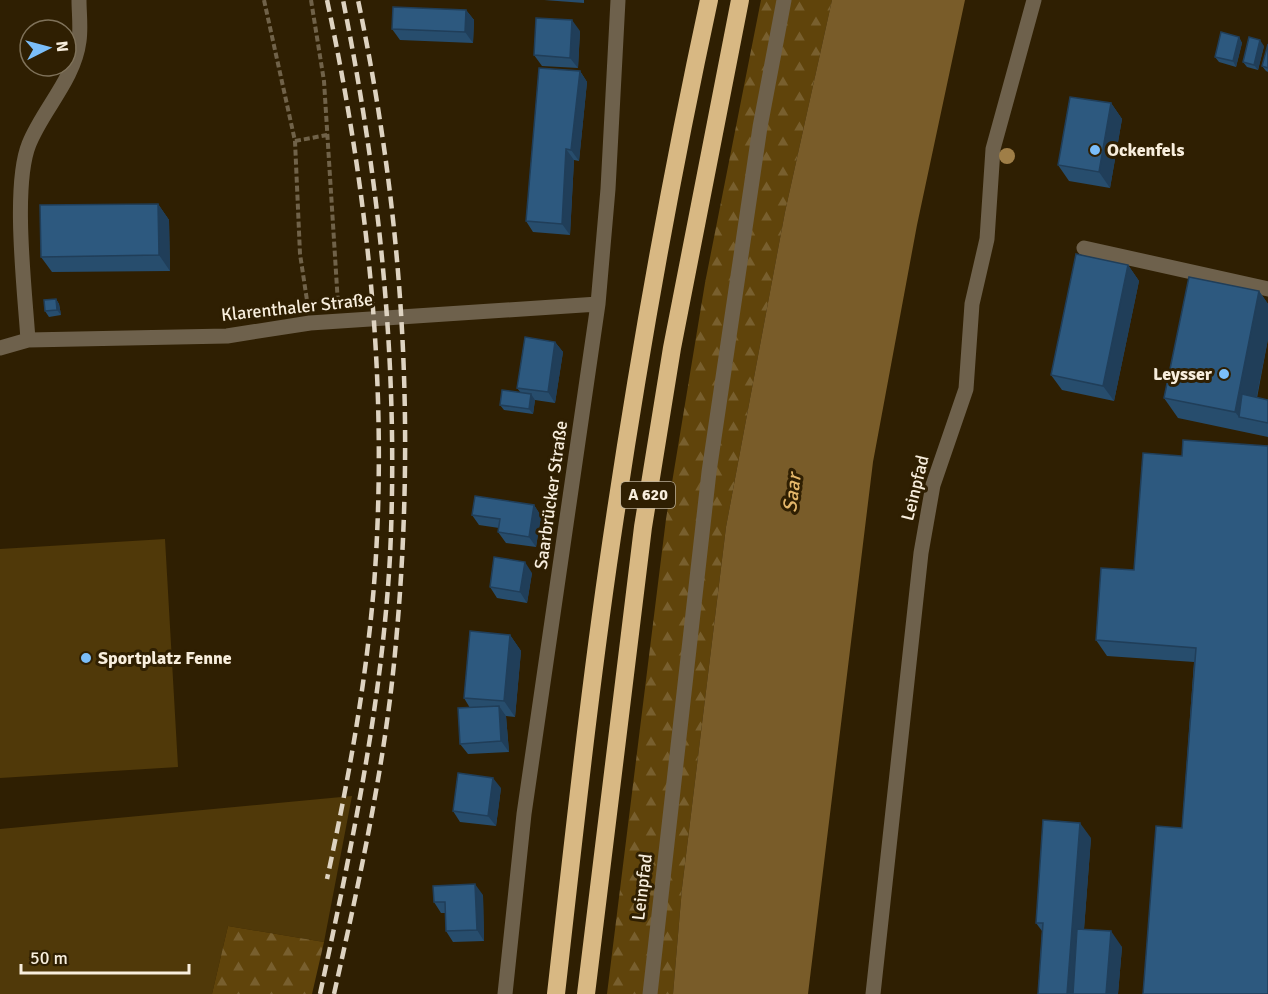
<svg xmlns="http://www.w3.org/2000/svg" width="1268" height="994" font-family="Signika,sans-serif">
<defs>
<pattern id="forest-firs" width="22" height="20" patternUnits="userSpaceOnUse" patternTransform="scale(1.5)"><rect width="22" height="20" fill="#60440b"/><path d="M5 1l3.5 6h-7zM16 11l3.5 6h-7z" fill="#785f2e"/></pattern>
</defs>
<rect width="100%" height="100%" fill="#2f1f02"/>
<path fill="#503909" d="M165,539L178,767L0,778V549Z
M352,796L324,942L228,926L212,994H0V829Z"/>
<path fill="url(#forest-firs)" d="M761,0H832L785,212L726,527L682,888L673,994H607L666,519L705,283Z
M228,926L324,942L312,994H212Z"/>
<path fill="#795c29" d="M832,0H965L917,225L873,462L808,994H673L682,888L726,527L785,212Z"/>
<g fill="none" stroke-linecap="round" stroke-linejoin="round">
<path stroke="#706249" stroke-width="4" stroke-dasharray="6 3" stroke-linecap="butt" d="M264,0L295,141L300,254L308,307
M311,0L324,81L338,304
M295,141L327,135"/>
<path stroke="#6e614c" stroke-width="15" d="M1084,248L1268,289
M28,340C25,292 12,186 29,144C43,109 74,80 79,41C81,28 79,13 79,0
M0,348L28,340L227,336L310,323L598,304
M505,994L524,814L598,304L608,189L618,0
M650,994L709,472L760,127L784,0
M873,994L921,553L933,485L966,389L972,304L987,239L993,149L1034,0"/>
<path stroke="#d8b883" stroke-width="18" d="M556,994C574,835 591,675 615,517C641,344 672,171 709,0
M586,994L643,527L672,348L740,0"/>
<path stroke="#ded3c1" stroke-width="4.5" stroke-dasharray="12 6" stroke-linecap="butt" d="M327,0C368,192 389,388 374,585C366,684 348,782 327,879
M320,994C351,850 382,704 390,556C399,369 380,184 343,0
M334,994C360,878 386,760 396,642C416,422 403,215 358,0"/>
</g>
<circle fill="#9f7e47" cx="1007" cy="156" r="8"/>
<path fill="#274d6d" d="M544,0H584V3Z
M466,10L474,20L473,43L400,40L392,29Z
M580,31L578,68L542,66L534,55Z
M1239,37L1242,43L1236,67L1219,62L1215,57Z
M1268,44V72L1266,71L1262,66Z
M1264,46L1258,70L1247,67L1243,62Z
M580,71L587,82L579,161L574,160L570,235L533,232L526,221Z
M1111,103L1122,119L1110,188L1069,181L1058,165Z
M158,204L169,220L170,271L52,272L41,257Z
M1128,265L1139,281L1114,401L1062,390L1051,375Z
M1259,291L1268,304V339L1257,398L1268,400V437L1178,418L1164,398Z
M56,299L59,304L61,315L49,317L45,311Z
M555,342L563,352L555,403L535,400L533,414L504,410L500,405L521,393L517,388Z
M1268,446L1182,828L1194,662L1107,656L1096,640L1134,570L1182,456Z
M534,505L541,516L536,547L506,543L498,532L499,528L479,525L472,515Z
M532,573L527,603L497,598L490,587Z
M510,635L521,651L515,717L506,716L509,752L468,754L460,744L470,708L464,698Z
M501,788L496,826L460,822L453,811Z
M1091,838L1084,929L1122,947L1118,994H1038L1042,931L1036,923Z
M483,895L484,941L453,942L446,931V913H441L434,902Z"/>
<path fill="#203e59" d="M466,10L474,20L473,43L465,32Z
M572,20L580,31L578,68L570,58Z
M1239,37L1242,43L1236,67L1233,61Z
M1260,40L1264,46L1258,70L1254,65Z
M580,71L587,82L579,161L571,150Z
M1111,103L1122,119L1110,188L1099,172Z
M566,149L574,160L570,235L562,224Z
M158,204L169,220L170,271L159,255Z
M1128,265L1139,281L1114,401L1103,386Z
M1259,291L1268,304V339L1252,420L1239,417L1235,412Z
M56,299L59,304L61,315L57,310Z
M555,342L563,352L555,403L548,392Z
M531,394L535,400L533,414L529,409Z
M534,505L541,516L536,547L529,537Z
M525,562L532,573L527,603L520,592Z
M510,635L521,651L515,717L504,701Z
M499,706L506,716L509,752L501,741Z
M493,778L501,788L496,826L488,816Z
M1080,823L1091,838L1079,994H1067Z
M475,884L483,895L484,941L477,930Z
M1111,931L1122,947L1118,994H1106Z"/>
<path fill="#2d597f" stroke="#203e59" stroke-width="1.5" d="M393,7L466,10L465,32L392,29Z
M536,18L572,20L570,58L534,55Z
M1221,32L1239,37L1233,61L1215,57Z
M1249,37L1260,40L1254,65L1243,62Z
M1268,44V68L1262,66Z
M539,68L580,71L571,150L566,149L562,224L526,221Z
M1070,97L1111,103L1099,172L1058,165Z
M158,204L159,255L41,257L40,205Z
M1076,254L1128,265L1103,386L1051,375Z
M1189,277L1259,291L1235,412L1164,398Z
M56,299L57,310L45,311L44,300Z
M525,337L555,342L548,392L517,388Z
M502,390L531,394L529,409L500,405Z
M1242,394L1268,400V423L1239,417Z
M1183,440L1268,446V994H1143L1156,826L1182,828L1196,648L1096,640L1101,568L1134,570L1143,453L1182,456Z
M475,496L534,505L529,537L498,532L500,519L472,515Z
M494,557L525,562L520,592L490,587Z
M470,631L510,635L504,701L464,698Z
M499,706L501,741L460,744L458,708Z
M458,773L493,778L488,816L453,811Z
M1043,820L1080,823L1067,994H1038L1043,923H1036Z
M475,884L477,930L446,931L445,902H434L433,886Z
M1077,929L1111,931L1106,994H1073Z"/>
<g fill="#7bbef9" stroke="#2f1f02" stroke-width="2">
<circle cx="1095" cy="150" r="6"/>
<circle cx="1224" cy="374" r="6"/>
<circle cx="86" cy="658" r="6"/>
</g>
<g text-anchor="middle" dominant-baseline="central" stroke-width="6" stroke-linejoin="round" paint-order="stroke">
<rect fill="#2f1f02" stroke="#bcb09b" stroke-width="1.5" x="621" y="482" width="54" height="26" rx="4.5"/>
<g font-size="16" font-weight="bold" fill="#f8eedd">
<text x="648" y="495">A 620</text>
</g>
<g font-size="18" font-weight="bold" fill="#f8eedd" stroke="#2f1f02" text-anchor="start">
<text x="1107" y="150">Ockenfels</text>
<text x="1212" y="374" text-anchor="end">Leysser</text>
<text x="98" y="658">Sportplatz Fenne</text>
</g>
<g font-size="18" fill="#f8eedd" stroke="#2f1f02">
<text transform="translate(297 307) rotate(-6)">Klarenthaler Straße</text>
<text transform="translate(915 488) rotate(-76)">Leinpfad</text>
<text transform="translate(551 495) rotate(-82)">Saarbrücker Straße</text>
<text transform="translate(642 887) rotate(-83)">Leinpfad</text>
</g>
<g font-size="20" font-style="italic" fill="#e4b76a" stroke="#2f1f02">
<text transform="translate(792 493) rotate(-83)">Saar</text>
</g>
</g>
<g transform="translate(48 48) rotate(84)"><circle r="28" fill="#2f1f02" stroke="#7f725a" stroke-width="1.5"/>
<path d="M0-4.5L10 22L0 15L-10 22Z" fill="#7bbef9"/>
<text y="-9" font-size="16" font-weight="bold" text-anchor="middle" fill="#f8eedd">N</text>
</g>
<path d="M21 964v9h168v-9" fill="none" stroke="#f8eedd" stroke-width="3"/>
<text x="30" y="964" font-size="18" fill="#f8eedd" stroke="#2f1f02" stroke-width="4.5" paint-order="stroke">50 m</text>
</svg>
